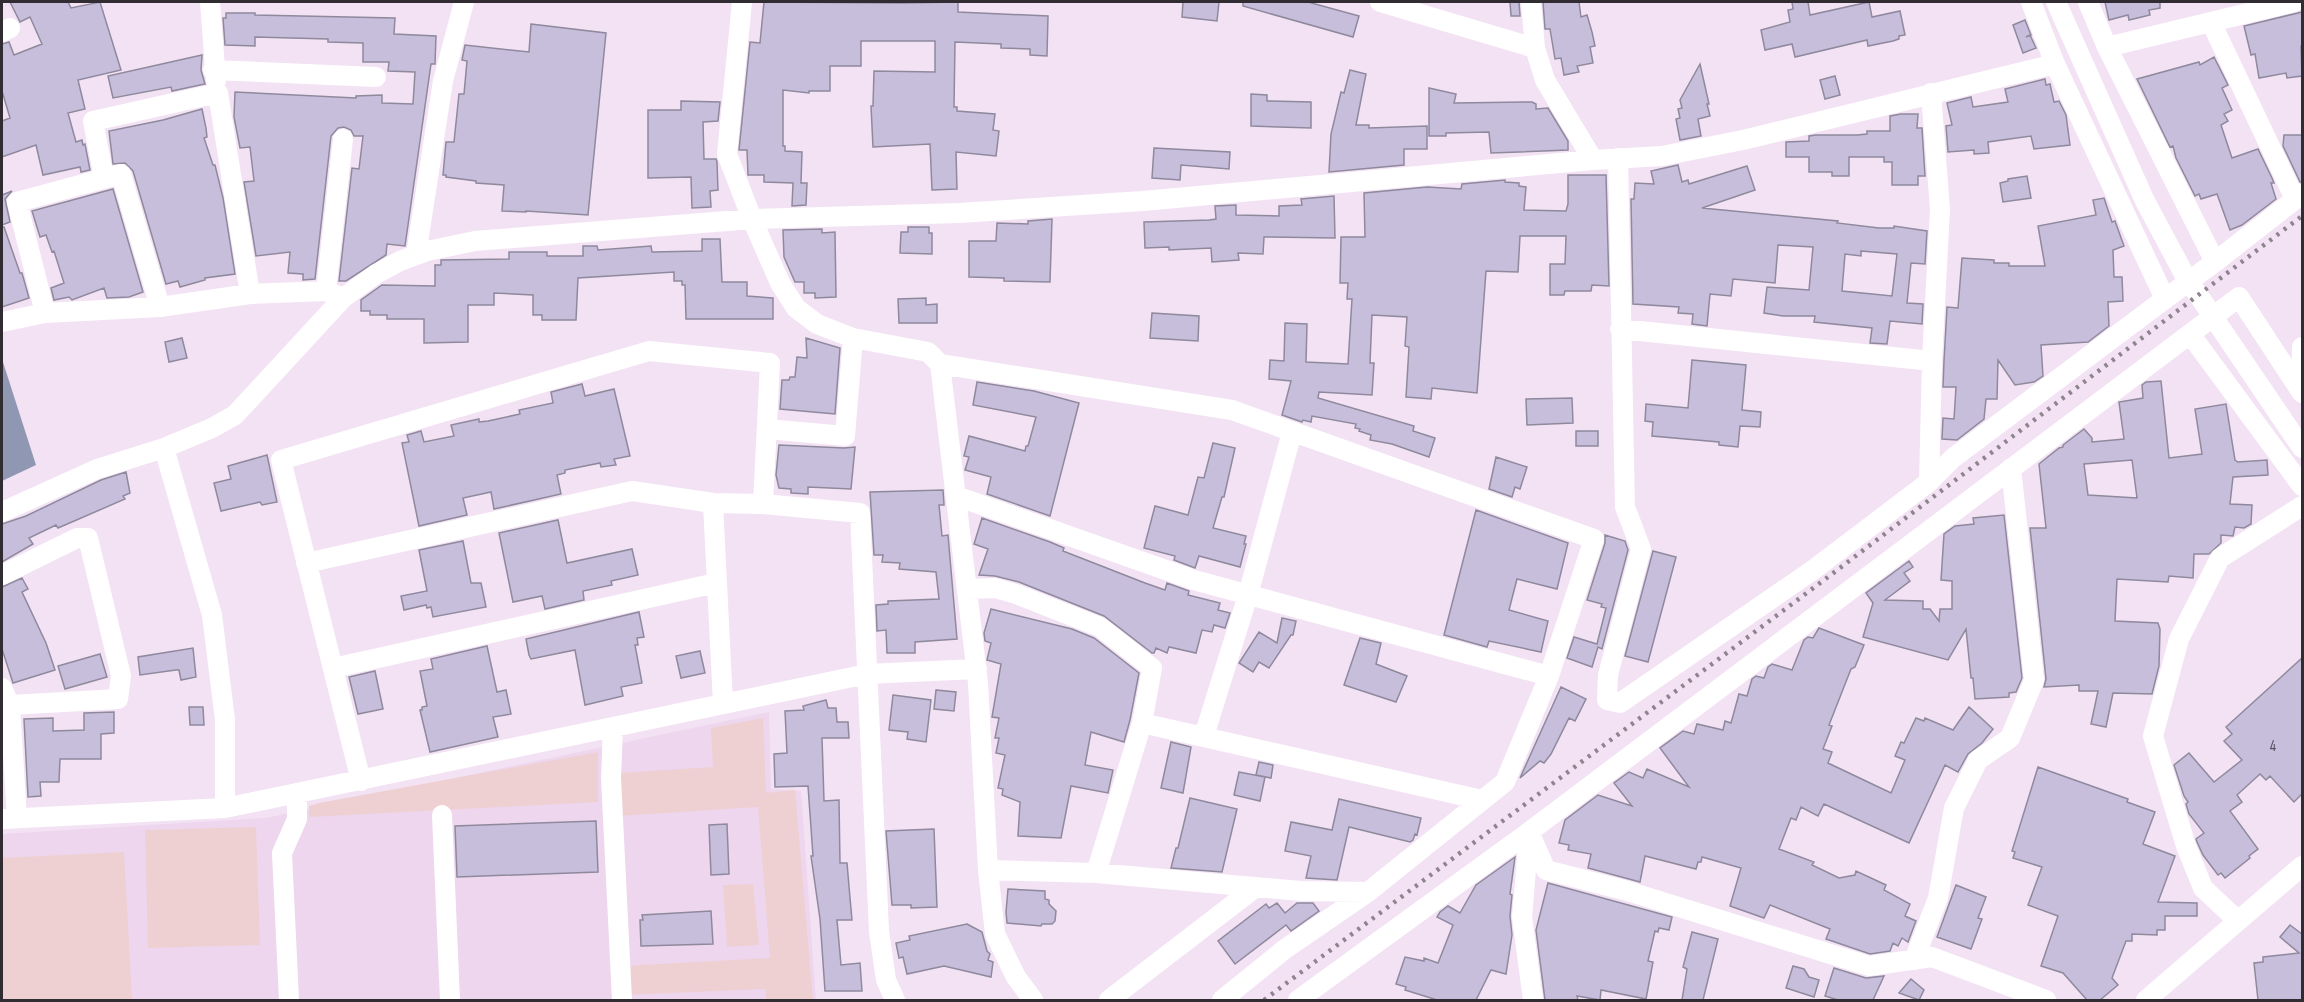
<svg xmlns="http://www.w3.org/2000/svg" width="2304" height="1002" font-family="'Sofia Sans Condensed',sans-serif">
<rect width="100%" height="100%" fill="#f3e2f4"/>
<path fill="#edd6ee" d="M769,712L771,789L801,791L816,1000H2V834L266,818Z"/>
<path fill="#eed0d2" d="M763,718L766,793L795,790L813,1000H766V989L624,995L623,966L770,958L758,807L619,816V773L713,767L711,728Z
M598,752V802L309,817V806L319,803Z
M256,827L260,945L148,948L145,830Z
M124,852L132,1000H2V858Z
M753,884L759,945L727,947L723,885Z"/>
<path fill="#9097b3" d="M2,359L36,465L2,481Z"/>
<path fill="#c7bedc" stroke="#8f899d" stroke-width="1.5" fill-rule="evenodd" d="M10,2H68L71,8L100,2L121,70L78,80L85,109L68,113L76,142L82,140L83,145L85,144L90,170L81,172L80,167L43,175L36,145L2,157V121L10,118L2,91V44L9,42L14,55L42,44L30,17L20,22Z
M764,2L902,3L958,2V12L1048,16L1047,56L1030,55V49L1001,48V44L955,42L954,107H957V111L995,114L993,130L999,131L996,156L956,152L957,189L932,190L930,144L873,147L871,106H873L874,71L935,72V41H861V66H830V91H809V93L783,90V146H785V151L802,152L801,183H807L806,205L792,206L793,183L764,182V175H748L747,150H739L750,42L760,43Z
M1183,2H1219L1217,21L1182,17Z
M1243,2H1308L1359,16L1353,37L1243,6Z
M1510,2H1519L1520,16H1511Z
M1543,2H1579L1581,17L1587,15L1592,32L1595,46L1590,47L1593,63L1577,66L1579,72L1564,75L1561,58L1555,59L1550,29H1545Z
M1792,2H1808L1810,15L1869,2L1872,17L1900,11L1905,35L1899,36V39L1893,41L1868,46L1867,40L1795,57L1792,44L1765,50L1761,30L1790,22L1788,10L1793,9Z
M2105,2H2160V8L2149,10L2150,15L2129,20L2128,15L2109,20Z
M2302,12V45L2301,46L2302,76L2287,78L2286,73L2259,78L2255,54L2251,55L2244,26Z
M226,13H255V15L395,18L394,34L436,36L435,64H431L405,246L387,244L386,255L346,281H339L352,168L359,169L363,136H354L351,130L344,127L338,128L331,136L315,279L303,280V274L288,273L290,252L256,256L244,182L254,181L250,147L240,148L234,117L235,92L356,98V96L382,95V103L413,104L415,72L388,71L389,62H363V43L328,42V39L255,37V46L225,45L223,18H226Z
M2025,20L2031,35L2026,37L2030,35L2036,48L2023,53L2013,25Z
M531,24L606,33L588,215L526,211V212L502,211L504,185L476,183V181L446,177V175H443L446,142H454L459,94H464L467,61L462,60L465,45L529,52Z
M202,55L201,70L205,84L172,91L171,87L113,98L108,76Z
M2214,57L2228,85L2222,88L2232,110L2224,114L2228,121L2221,125L2232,158L2258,149L2272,178L2274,183H2271L2276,199L2242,225L2230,230L2217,194L2201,199L2199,194L2195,196L2176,158L2173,146L2170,147L2137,79L2199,62L2200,65Z
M1700,64L1709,104H1707L1710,116L1698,119L1701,136L1680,140L1676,119L1680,118L1678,109L1682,108L1680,100Z
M1350,70L1366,74L1356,125H1369V128L1427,126V149H1404V165L1329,172L1331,134L1341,92L1344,93Z
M1835,76L1840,95L1825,99L1820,80Z
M2045,79L2046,85L2050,84L2054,102L2059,101L2066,115L2070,145L2034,149L2031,136L1988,142L1989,153L1974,154V150L1948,152L1946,126L1952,125L1947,103L1971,97L1973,107L2008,102L2005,89Z
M1429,88L1456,94L1454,103L1532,102L1536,104V109L1548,108L1568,141V150L1491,153L1489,132L1446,133V136H1429Z
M1251,94L1267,95V101L1311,102V128L1251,126Z
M681,101L720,102L718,121L703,122L704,159H716L717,162L718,190L710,191L711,207L692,208L691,177L648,178V110H681Z
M202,109L206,128L207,137L204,138L213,165H215L223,198L235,274L205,278V280L180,287L178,281L166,284L133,171L125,163L113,164L109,131L163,120Z
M1901,114H1918L1917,128H1922L1925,176H1918V185H1892V162H1884V157H1849V176H1832V172H1809V157H1786V142L1809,141V136L1816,135H1857L1867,134V131H1890V116Z
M2284,135H2302V182H2300L2283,146Z
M1154,148L1230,152L1229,169L1181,165L1180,180L1152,178Z
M1678,165L1682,182L1688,180L1689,184L1747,166L1755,190L1702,208L1838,221L1837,223L1879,228H1894V226L1927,231L1925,264L1911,263L1907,303L1923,304L1922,324L1890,321L1887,344L1870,343L1872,328L1814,322L1815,316H1783L1764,313L1767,287L1809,290L1813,247L1778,245L1775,283L1733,279L1731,296L1710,294L1707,326L1692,324L1693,314L1678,313L1679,307L1633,304L1631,199H1634L1635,183L1654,184L1651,171ZM1861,251L1897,254L1892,296L1842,291L1845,254L1861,256Z
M1568,175H1606L1609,286L1592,285L1591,291H1565L1564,295H1550V264H1565L1566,236H1520L1518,272L1486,271L1477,393L1432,388L1431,399L1406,397L1409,347L1405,346L1407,317L1372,315L1370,363H1374L1372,395L1319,392L1318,398L1414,426L1413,431L1435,438L1429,457L1392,444L1370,440L1371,435L1359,431L1360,429L1355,428L1356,424L1312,416L1311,422L1303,420L1302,422L1282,415L1291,381L1269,379L1270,360L1284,361L1285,323L1307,324L1306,362L1348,364L1352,299H1347L1348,283H1340L1341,237H1365L1364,193L1427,187L1461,189L1462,184L1505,180V182L1519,183V186L1526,187L1524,210L1566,211L1568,204Z
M2027,176L2031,198L2003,202L2000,183L2008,181V179Z
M113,189L143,292L129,297L107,298L104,288L72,300L69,297L54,300L51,288L64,283L54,251L52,252L46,235L40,237L32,211Z
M12,191L5,199L10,222L2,225V195Z
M1334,196L1335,238L1264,237L1263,254L1238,253L1239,260L1212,262L1211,248L1169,250V247L1145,248L1144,222L1209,220L1216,219L1215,206L1236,205V215L1279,216V206L1302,205L1301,199Z
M2104,198L2112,222L2115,221L2124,246L2113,250L2114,277H2122L2123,301L2108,302L2109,326L2088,342L2041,345L2043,376L2034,382L2015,385L1998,360L1997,399H1986L1984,419L1957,440L1942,439L1943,418L1954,419L1956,387H1943L1944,361L1947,307L1958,308L1962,258L1994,260V263H2009V266H2045L2038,226L2096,215L2093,200Z
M1052,219L1050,282L1004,281V278L969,277V241H996L997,223L1028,224V221Z
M2,227H4L20,273H22L29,298L2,307Z
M908,227H929V233H932V254L900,253L901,232H908Z
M822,229V233L835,232L836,297L815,298V293H804V282H795L784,257L783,230Z
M702,239H720L722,282H747V296L773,298V319H686L685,285H682V281H674V272L578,278L576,320H542V315H533V295L494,293V305H468V342L424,343V319H387V315H370V311H361V300L382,285L435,286V265H441V260L509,259V252H547V256H583V246H597L598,250L651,246L652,252L702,251Z
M926,298V305L937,304V323H899L898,299Z
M1152,313L1199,316L1198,341L1150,338Z
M182,338L187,358L169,362L165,342Z
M806,338L840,348L835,414L780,409L782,380H789L790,377H795L797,357L807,358Z
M1692,360L1746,365L1742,410L1761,412L1760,427L1740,426L1738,447L1719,445V442L1652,436L1653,422L1645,421L1646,404L1688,408Z
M2161,381L2169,458L2202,454L2195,409L2226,404L2235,460L2238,462L2267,460L2268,475L2233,477L2230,504L2252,505L2251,524L2244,528L2235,527L2233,536L2221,535V543L2209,554H2194L2193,578L2169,576L2168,582L2117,579L2115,621L2158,623L2160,629L2159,666L2152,694L2113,693L2106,727L2091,724L2098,691H2079V685L2044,687L2046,679L2030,528H2046L2039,464L2059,448L2063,447V445L2084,429L2092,438V442L2124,439L2119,402L2143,398L2142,385L2146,382ZM2132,460L2137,498L2088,495L2084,464Z
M977,382L1034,391L1079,403L1050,516L987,494L991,477L965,470L969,457L964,456L969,436L1025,451L1026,446H1028L1036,417L973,405Z
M582,384L585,396L614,389L630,456L614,459L616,465L601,467L600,463L565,470V473L557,475L561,494L494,509L491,492L463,498L467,515L419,526L402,443L409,442L407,435L421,431L424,442L454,436L451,425L479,419V422L488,421L520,414L519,410L553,403L551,392Z
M1572,398L1573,423L1527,425L1526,399Z
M1576,431H1598V446H1576Z
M1213,443L1235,448L1224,497H1222L1213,528L1246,536L1244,544H1246L1240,567L1199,556L1195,568L1174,560L1175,556L1144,548L1155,506L1188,515L1198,477L1204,478Z
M779,445L844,448L855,447L851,489L808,487V494L791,493V489L779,488L776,475Z
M267,455L277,502L262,505L260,502L221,511L214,483L231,479L228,466Z
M1496,457L1527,467L1520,489L1515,487L1512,497L1489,489Z
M126,472L130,493L123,496L125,499L58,528L56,525L29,538L33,544L2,562V524L26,516L101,480Z
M943,490L944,505H939L942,536L948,535L957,639L915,642V653H887L886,630L877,631L876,605L888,604V601L939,599L936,572L899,569L900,563L882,562L883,555H874L870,492Z
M1476,510L1568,543L1557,589L1517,579L1509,610L1548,621L1541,652L1489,641L1487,647L1444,635Z
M2004,515L2022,678L2016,692L2009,693V697L1975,699L1973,678H1971L1966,629L1948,660L1863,637L1873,603L1866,593L1909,561L1913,567L1904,573L1910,581L1885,600L1923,601V609H1930L1939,621L1940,609H1952V581L1941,580L1944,534L1955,526L1974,524L1973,518Z
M982,518L1050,542L1064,548L1063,551L1145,583L1165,590L1167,583L1189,591L1188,595L1220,603L1218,610L1230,613L1225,628L1214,625L1212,632L1202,630L1196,653L1169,647L1167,653L1156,648L1154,653H1152L1104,616L1019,582L995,576L979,575L988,549L974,544Z
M558,520L567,563L632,549L638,575L611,581L612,585L583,591L584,600L545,609L542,596L513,602L499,533Z
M1605,535L1625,541L1628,550L1602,649L1598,647L1592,667L1567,658L1574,637L1597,644L1606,608L1601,607L1602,604L1587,600L1605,543Z
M463,541L471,583H481L486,607L433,617L431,607L427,608L426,605L404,610L401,596L427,591L419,550Z
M1653,551L1676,557L1648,662L1625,656Z
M22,578L28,589L22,592L46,643L55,670L13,683L2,649V587Z
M991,609L1072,629L1094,638L1139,673L1130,720L1124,742L1091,732L1085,765L1113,770L1108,793L1071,786L1061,838L1018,836L1020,802L1002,795L1003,789L998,788L1005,755L996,753L999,738H995L999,718L992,717L1001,664L987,660L991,643L985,641L984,633Z
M639,612L644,637L637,638L638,645H635L642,683L621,687L623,696L585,705L575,650L531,659L529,655L526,639Z
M1282,618L1296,621L1293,635H1291L1269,668L1259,662L1253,672L1239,663L1259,632L1277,643Z
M1819,628L1864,645L1855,667L1851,669L1829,725L1832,726L1823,749L1832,752L1828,763L1891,793L1905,760L1895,756L1901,742L1904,743L1916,718L1924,721L1925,718L1953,730L1969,707L1993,729L1982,743L1968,754L1958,772L1945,765L1909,843L1824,804L1818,816L1801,807L1796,820L1791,818L1779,849L1814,862L1812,865L1839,878L1855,875L1856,871L1886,885L1884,890L1910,904L1905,916L1916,921L1908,942L1902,938L1898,946L1893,943L1890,951L1870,954L1826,939L1830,929L1770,905L1764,918L1730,906L1741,868L1702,857L1701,862H1698L1696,869L1645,856L1640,882L1588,868L1591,854L1568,850L1569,845L1559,843L1565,820L1598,795L1632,806L1614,783L1629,772L1643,778L1647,769L1689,787L1660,748L1683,731L1694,734L1697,724L1723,730L1725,721L1731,723L1739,694L1747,696L1752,679L1756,676L1764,678L1768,667L1772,664L1792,670L1804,640L1808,637L1813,638Z
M1360,638L1381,643L1376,664L1407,676L1396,702L1344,685Z
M487,646L497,692L506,690L511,714L493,717L498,737L430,752L420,710H422V707L427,706L420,671L433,669L431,659Z
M193,648L196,677L181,680L179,670H176L140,675L138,657Z
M700,651L705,673L681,678L676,656Z
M100,654L107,677L65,689L58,666Z
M2302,658V794L2294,802L2270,776L2266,780L2260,774L2237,795L2242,802L2230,811L2258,849L2249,856L2250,858L2225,878L2221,873L2218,875L2203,855L2197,842L2196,839L2204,833L2189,814L2186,804L2188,802L2184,796L2174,765L2189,753L2214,782L2242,760L2224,741L2232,734L2226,727Z
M375,671L383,709L358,714L349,677Z
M1561,687L1586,699L1575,721L1569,718L1551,754L1544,763L1540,761L1520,778Z
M936,690L956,692L954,711L934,709Z
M893,695L931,700L926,742L907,739L908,732L889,730Z
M826,700L828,708H836L837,722H848L849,738H822L824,801L839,800L840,863H847L850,898L852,920H837L841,965L860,963L862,991H825L820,919L811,856H813L808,786L775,787L774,754L787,753L785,711L804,710L803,706Z
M189,707H203L204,725H190Z
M114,712V733L101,734V759H60L59,782H40L41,796L28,797L24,719L53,718V731L84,730V713Z
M1171,742L1191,747L1183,793L1161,788Z
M1259,762L1273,765L1271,778L1256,775Z
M2038,767L2128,799L2127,802L2155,812L2143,844L2175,856L2158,902L2197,903V916H2165V930H2157V935L2132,934V941H2126L2112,978L2118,985L2100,1000H2087L2063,973L2041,966L2058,916L2028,905L2042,867L2013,858L2015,852L2012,851Z
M1239,772L1265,777L1260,801L1234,795Z
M1190,798L1237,809L1222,872L1171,868L1176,848H1178Z
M1339,799L1421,818L1417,835L1415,834L1413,840L1410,842L1349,827L1337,880L1306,878L1311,856L1285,851L1291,822L1332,830Z
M596,821L598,872L457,877L455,826Z
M727,824L729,874L711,875L709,825Z
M934,829L937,907L911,908V905H892L886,831Z
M1515,857L1510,894L1512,895L1510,916L1512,935L1506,974L1491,970L1476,1000H1437L1405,990L1406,987L1396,984L1405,957L1424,961V958L1438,963L1453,925L1437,917L1440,912L1448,906L1460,913L1476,885Z
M1548,883L1672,917L1669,930L1659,928L1658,932L1655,931L1648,961L1653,962L1646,999L1601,990L1600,1000L1577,996L1578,1000H1545L1536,930Z
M1956,885L1986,897L1978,918L1982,919L1971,949L1937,937Z
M1008,889L1045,891V899L1049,900V904L1056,911L1055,921L1052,924H1042L1041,926L1007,923L1006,912Z
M1277,903L1285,913L1297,903H1313L1319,911L1291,931L1286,925L1235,964L1218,941L1266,904L1269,908Z
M711,911L713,944L641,946L640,920H643L642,915Z
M967,924L982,932L987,951L990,954L988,960L993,962L991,977L944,966L907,974L903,957L899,958L896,943L910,940L909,936Z
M2290,925L2302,934V1000H2258L2254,963L2263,962V957L2299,953L2280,937Z
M1692,932L1718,939L1703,1000H1682L1687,969L1683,967Z
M1793,966L1804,969L1809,977L1819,980L1814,997L1786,988Z
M1834,968L1866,978L1884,976L1873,1000H1838L1825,996Z
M1911,979L1924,990L1919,1000L1899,993Z"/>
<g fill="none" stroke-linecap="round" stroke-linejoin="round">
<path stroke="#fff" stroke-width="20" d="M210,2L216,81
M742,2L727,154L752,219L780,283L796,308L817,324L853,338L928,352L940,364L1232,410L1594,539L1549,676L1505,782L1368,892L1301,891L1096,873L988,870
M1380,2L1535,48
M1531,2L1535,48L1545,80L1593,160
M2031,2L2055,64L2165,299L2215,262L2107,47L2088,2
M2056,2L2145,201L2184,274L2302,448
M2211,22L2295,199
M2,32L10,28
M2107,47L2294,2
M213,70L376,77
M1618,158L1625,507L1641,549L1608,675L1607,700L1620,703L1813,570L1929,482L1953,458L2165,299
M104,178L93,121L218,93L250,294
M416,255L443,81L464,2
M2215,262L2302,194
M326,291L343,139
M45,313L17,202L121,174L160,307
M2,322L45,313L160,307L250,294L326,291L343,298
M1620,329L1932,361
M2190,334L2302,486
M940,364L978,683L988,870L995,934L1016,977L1033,1000
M2301,391L2302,347
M767,429L845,436L853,338
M164,448L212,615L225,720V808
M1929,482L1932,361L1940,209L1931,93
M956,496L1194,580L1549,676
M713,503L723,703
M2,512L97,469L164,448L212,428L235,415L343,298L376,274L400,261L427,251L475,241L752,219L959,213L1143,201L1593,160L1662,156L1743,140L2055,64
M306,563L632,491L713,503L763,504L860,513L879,931L886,980L895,1000
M2,575L77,538H88L121,676L118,699L10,705L2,688
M968,589L995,588L1016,594L1100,627L1152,668L1142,723L1096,873
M333,668L716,583
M10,705L17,818
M1142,723L1482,800
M613,727L611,778L622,1000
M1204,736L1248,595L1292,432
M361,781L281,460L649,351L770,363L763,504
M442,815L450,1000
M2,819L225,808L867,674L977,669
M1529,832L1546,870L1624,890L1869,966L1932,957L2046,1000
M1529,834L1522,917L1533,1000
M2238,921L2203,888L2186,846L2153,736L2179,639L2220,558L2302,506
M1914,960L1938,898L1954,808L1978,760L2010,738L2034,680L2011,468
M289,1000L282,853L297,819V794
M1109,1000L1256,887
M1222,1000L1285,949L1368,892
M1298,1000L1529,832L2239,297L2302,393
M2146,1000L2302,866"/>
<path stroke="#8e838f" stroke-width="4.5" stroke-dasharray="3 6" stroke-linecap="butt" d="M1264,1000L1836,571L2302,216"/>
</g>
<g text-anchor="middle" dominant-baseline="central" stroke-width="4.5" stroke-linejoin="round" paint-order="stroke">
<g font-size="15" fill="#56505c">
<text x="2273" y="746">4</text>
</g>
</g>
<rect width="2304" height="1002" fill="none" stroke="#312b32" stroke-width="6"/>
</svg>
